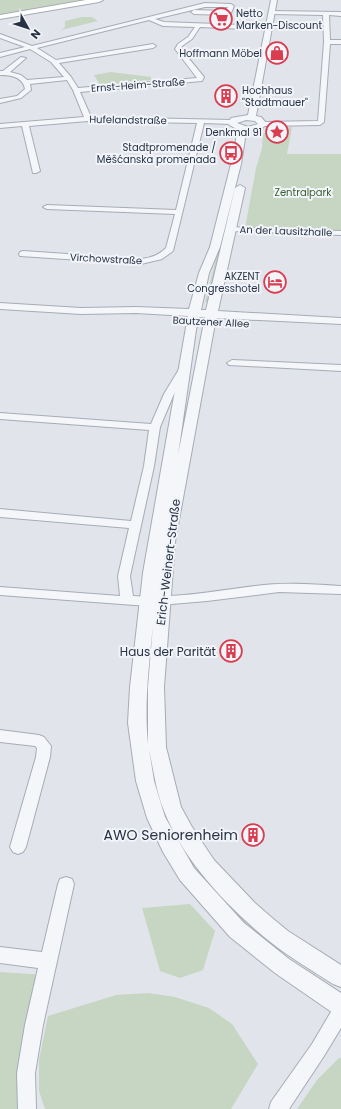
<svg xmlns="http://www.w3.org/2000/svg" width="341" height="1109" font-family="Poppins,sans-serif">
<rect width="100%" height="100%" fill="#e1e5eb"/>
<path fill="#c6d6c2" d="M0,0H88L0,15Z
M81,17H92L98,21L61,30L65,27V21Z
M111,72L151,77V80L100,85L94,75Z
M292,127L287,154H341V231L245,228L256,168L262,148L263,134L275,128Z
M223,230L226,231L209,302H205Z
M151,623H155L149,680L148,727L161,791L261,931L256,935L242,922L218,896L185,852L172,833L156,791L145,727Z
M190,904L215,931L203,970L180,978L160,971L142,908Z
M0,972L45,975L27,1109H0Z
M148,993L175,997L209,1008L232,1024L258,1064L231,1109H45L39,1091V1060L48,1016L116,995Z
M339,1058H341V1109H297L317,1080Z"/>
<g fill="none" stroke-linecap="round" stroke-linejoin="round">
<g stroke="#a6acb6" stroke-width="2">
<path id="minor" d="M205,3L231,4L234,6L231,13L225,15L194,14L191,12L194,10L225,11L228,7H205L155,19L164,22L269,26L272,28L269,30L200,27L192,39L182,46L181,49L204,77L202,81L80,92L91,117L232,120L235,122L232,124L204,123L173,251L162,259L141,264L20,256L19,254L20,252L23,251L141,259C151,258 159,255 166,248L175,214L47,209L43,207L47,205L176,210L197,123L88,121L29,126L40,171L36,173H33L22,126L0,128V124L84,117L73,90L67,80L30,84L31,90L21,98L0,103V99L17,96L25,89C23,77 11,75 0,75V71H3L21,57L26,58L10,72L21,75L27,80L64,77L51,62L30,49L0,57V53L25,47L0,38V34L32,46ZM149,20L163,26L195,27L188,37L178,44L175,49L197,78L78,88L71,77L59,63L153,48L156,46L153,44L56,60L37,48Z
M270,11L341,12V16L329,15L330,40H341V44H330L324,122L320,125L263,126L260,124L263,122L318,121L324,42L323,15L272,14L270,13Z
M228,227L341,231V235L231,231L227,229Z
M232,360L341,365V371L229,365L227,363Z
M184,365L189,368L174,394L160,427L154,466L130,576L133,596C173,599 215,591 255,586C284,582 312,584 341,586V594L279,592L207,601L148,606L0,595V587L120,596L118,576L129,528L0,517V509L131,521L144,466L149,430L0,419V413L151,424L164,394L181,366Z
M0,730L39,735L44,737L51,746L50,757L26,847L23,852L18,854L13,852L10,847L36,757L37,748L35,746L0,742Z
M66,877L72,879L74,884L43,1025L35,1073L36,1109H18L17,1073L25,1025L38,968L0,963V947L42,952L58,884L60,879Z
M341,1002V1028L324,1056L289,1109H269L271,1102L312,1044L335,1005Z"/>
</g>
<g stroke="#a6acb6" stroke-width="2">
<path id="tertiary" d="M271,0H277L256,116L261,117L267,124L260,130L246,132L241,164L220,247L209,273L201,310H206L235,188L240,185L245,188L218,311L341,318V324L216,318L175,542L164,687L166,747L181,807L192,827L214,860L255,903L271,917L288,931L341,965V987L333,984C313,971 292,959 273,944C230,910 182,860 163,808C156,790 153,768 149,749L154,781L165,817L194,868L244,923L289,959L341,993V1017L333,1013L275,973L230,937L180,880L163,852L147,818L136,781L128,723L130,687L143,573L188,316L136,313L81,314L0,309V303L81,308L136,307L189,309L199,273L210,247L231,164L238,130L228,124L231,118L248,115ZM246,120L255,121L258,124L248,127L237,123ZM199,317H205L178,455L196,330ZM153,625L148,687V744C144,704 149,665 153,625Z"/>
</g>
<g stroke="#a6acb6" stroke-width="2">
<path id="secondary" d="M86,0H103L99,2L0,19V15Z"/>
</g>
<use href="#minor" fill="#f5f6f9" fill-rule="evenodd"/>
<use href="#tertiary" fill="#f5f6f9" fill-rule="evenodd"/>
<use href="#secondary" fill="#fff" fill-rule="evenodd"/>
</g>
<defs>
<g id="supermarket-ring" transform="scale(1.15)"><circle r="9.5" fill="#f1f4f8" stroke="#da3c50" stroke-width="1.5"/><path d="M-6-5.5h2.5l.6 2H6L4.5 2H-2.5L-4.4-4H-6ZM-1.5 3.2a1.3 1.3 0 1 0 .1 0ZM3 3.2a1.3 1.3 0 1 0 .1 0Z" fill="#da3c50"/></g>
<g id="shop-ring" transform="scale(1.15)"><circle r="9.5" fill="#f1f4f8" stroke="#da3c50" stroke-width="1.5"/><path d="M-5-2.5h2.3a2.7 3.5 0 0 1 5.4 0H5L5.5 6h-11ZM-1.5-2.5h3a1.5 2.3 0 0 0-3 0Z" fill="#da3c50"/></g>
<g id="building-ring" transform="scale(1.15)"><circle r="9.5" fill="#f1f4f8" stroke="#da3c50" stroke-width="1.5"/><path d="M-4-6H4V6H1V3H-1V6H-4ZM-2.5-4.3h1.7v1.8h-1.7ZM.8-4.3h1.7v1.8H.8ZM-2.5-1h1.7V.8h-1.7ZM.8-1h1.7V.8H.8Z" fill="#da3c50"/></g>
<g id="sight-ring" transform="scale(1.15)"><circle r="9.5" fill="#f1f4f8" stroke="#da3c50" stroke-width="1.5"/><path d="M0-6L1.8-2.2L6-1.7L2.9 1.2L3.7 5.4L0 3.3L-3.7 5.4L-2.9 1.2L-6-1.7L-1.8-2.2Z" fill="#da3c50"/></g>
<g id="bus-ring" transform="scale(1.15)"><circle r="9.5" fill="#f1f4f8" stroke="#da3c50" stroke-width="1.5"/><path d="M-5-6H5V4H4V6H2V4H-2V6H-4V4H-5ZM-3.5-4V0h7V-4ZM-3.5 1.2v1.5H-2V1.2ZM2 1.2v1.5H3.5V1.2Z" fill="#da3c50"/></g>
<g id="hotel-ring" transform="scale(1.15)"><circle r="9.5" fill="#f1f4f8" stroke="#da3c50" stroke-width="1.5"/><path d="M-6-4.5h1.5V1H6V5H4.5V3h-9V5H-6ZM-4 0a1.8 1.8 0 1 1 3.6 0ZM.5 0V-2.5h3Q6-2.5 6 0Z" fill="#da3c50"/></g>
</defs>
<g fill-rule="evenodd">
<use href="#supermarket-ring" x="221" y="19"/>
<use href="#shop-ring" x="277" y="53"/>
<use href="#building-ring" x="226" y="96"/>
<use href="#sight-ring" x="277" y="132"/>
<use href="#bus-ring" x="231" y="153"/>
<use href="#hotel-ring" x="275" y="282"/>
<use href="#building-ring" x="231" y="651"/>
<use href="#building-ring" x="253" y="835"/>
</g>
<g text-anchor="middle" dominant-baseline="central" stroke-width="4" stroke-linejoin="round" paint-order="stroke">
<g font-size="10" fill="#283245" stroke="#f1f4f8" text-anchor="end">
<text x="236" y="13" text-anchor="start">Netto<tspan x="236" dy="12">Marken-Discount</tspan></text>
<text x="262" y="53">Hoffmann Möbel</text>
<text x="242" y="90" text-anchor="start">Hochhaus<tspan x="242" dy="12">"Stadtmauer"</tspan></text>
<text x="262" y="132">Denkmal 91</text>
<text x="216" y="147">Stadtpromenade /<tspan x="216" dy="12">Měšćanska promenada</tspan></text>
<text x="260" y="276">AKZENT<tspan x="260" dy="12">Congresshotel</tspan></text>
</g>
<g font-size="10" fill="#283245" stroke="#f1f4f8">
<text transform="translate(138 85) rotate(-4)">Ernst-Heim-Straße</text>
<text transform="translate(128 120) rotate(1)">Hufelandstraße</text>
<text transform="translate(286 231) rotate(2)">An der Lausitzhalle</text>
<text transform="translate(106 259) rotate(3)">Virchowstraße</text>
<text transform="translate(211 322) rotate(3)">Bautzener Allee</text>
</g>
<g font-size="10" fill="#3b6234" stroke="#f1f4f8">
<text x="303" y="192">Zentralpark</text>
</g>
<g font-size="12" fill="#283245" stroke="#f1f4f8">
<text transform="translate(168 562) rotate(-83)">Erich-Weinert-Straße</text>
</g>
<g font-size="12" fill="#283245" stroke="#f1f4f8" text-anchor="end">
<text x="216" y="651">Haus der Parität</text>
</g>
<g font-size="14" fill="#283245" stroke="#f1f4f8" text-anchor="end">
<text x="238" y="835">AWO Seniorenheim</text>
</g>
</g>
<g transform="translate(28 28) rotate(129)" stroke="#f1f4f8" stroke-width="3" paint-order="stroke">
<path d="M0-3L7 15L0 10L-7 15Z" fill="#283245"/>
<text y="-6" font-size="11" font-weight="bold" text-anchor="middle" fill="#283245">N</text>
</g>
</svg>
